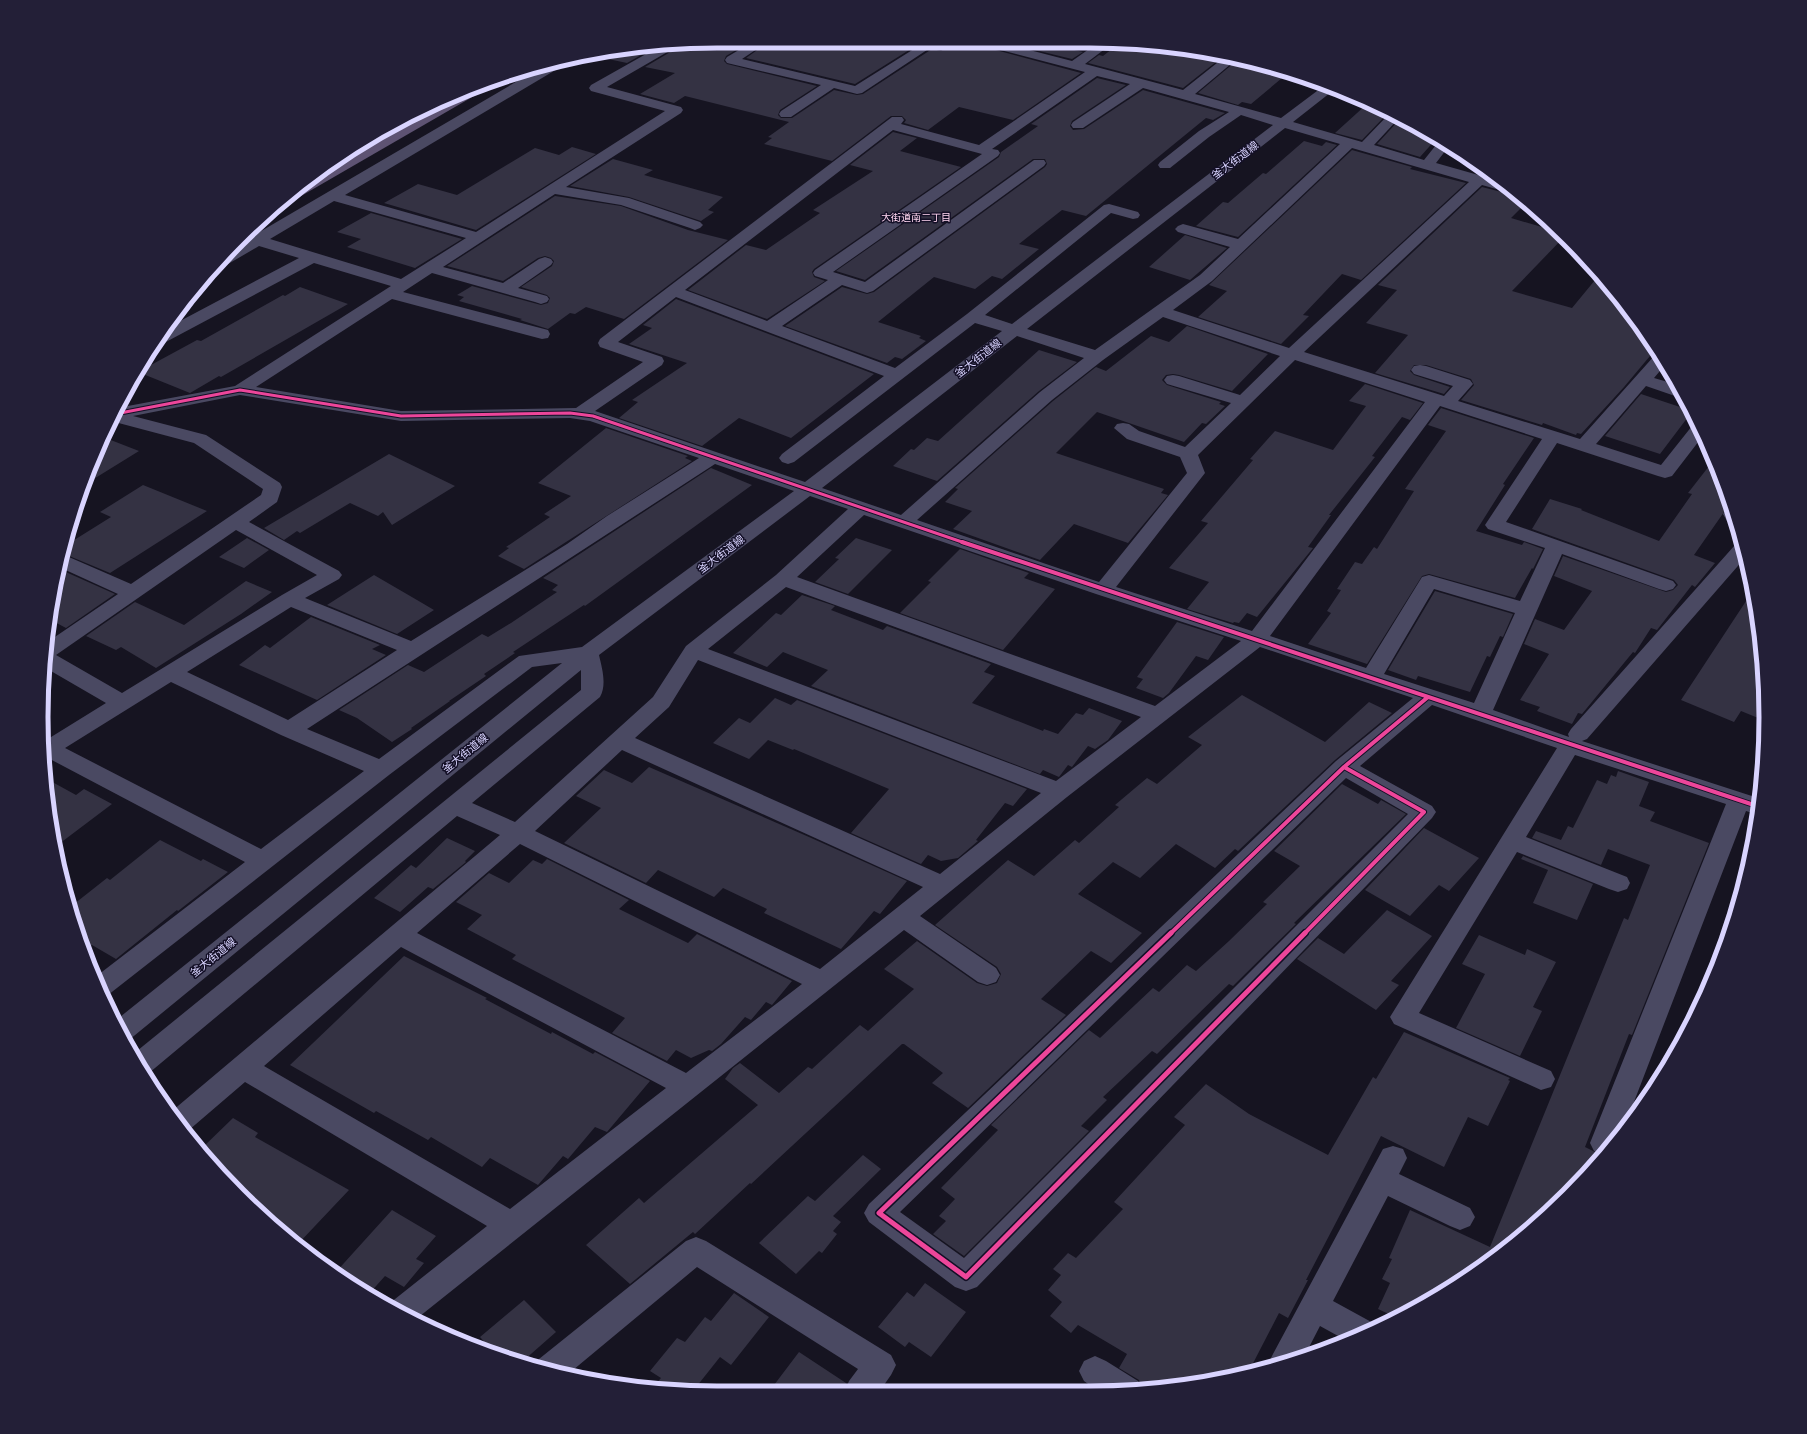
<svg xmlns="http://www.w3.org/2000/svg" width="1807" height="1434" font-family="'IBM Plex Sans','Noto Sans JP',sans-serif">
<rect width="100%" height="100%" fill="#161421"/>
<path fill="#343243" d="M717,41H751L726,56L724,61L727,64L817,86L780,110L778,115L781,118H792L834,90L857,95L863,94L932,49L941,51L955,42L978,44L981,46L1081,73L1013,120L959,107L928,130L904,123L906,120L902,116H891L832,161L764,144L772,138L768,137L789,122L685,96L674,103L640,94L675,73L645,67L677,48L679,43Z
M770,41L901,42L917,45L855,84L746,58Z
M1121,42L1172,47L1221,58L1183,88L1088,63L1099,55L1103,56Z
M1044,43L1083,52L1072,59L1035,50Z
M659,45L627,63L594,56V54L629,47Z
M1235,62L1251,65L1249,67L1283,74L1279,78H1282L1251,104L1242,102L1238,105L1198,93Z
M1097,78L1126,85L1072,121L1070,126L1073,130L1084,129L1143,90L1225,113L1213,120L1206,118L1086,216L1062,210L1019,244L1039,249L1002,279L992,276L975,289L934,277L878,322L921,336L919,338L926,341L902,359L895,357L887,363L785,326L842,287L867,294L874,292L1045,167L1047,164L1045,159H1033L865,280L836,271L999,157L1001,152L1038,126L1031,124Z
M1367,104L1388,113L1362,140L1335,133Z
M1400,119L1428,131L1437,138L1420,157L1377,144Z
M893,132L917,138L900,151L961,167L814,269L812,272L814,277L825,281L767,319L688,290L746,245L766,250L820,213L813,210L873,171L850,165Z
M1304,141L1322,146L1326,142L1337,145L1238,237L1196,226L1223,202L1228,203L1263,173L1266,174Z
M572,147L596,154L476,230L384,203L418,184L457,195L535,148L559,155Z
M1352,150L1412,167L1410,169L1466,183L1361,280L1342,274L1303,315L1309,316L1281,344L1198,317L1227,291L1209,285Z
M613,159L653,170L644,175L723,197L708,210L714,212L701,221L629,197L570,186Z
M1482,187L1517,196L1527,202L1511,218L1559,232L1564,237L1512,291L1572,308L1600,274L1655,350L1624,387L1581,434L1577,433L1576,435L1543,423L1542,425L1461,400L1474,385L1471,379L1426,365H1414L1410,371L1414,375L1450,387L1444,394L1375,373L1408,335L1366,323L1397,290L1378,285Z
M555,196L621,206L688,230L728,240L624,319L586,307L575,314L570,313L548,329L520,320L522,319L459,301L464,297L457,295L472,286L541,305L548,303L550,298L547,295L521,287L552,266L554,261L551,258L545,256L538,258L503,281L447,266Z
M371,213L462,239L415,268L347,247L361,239L337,232Z
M1185,235L1227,248L1190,280L1149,267Z
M300,287L348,304L221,377L219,376L190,393L138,372L197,340L201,341L283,295L285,296Z
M676,299L874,374L791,438L739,418L702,446L619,418L638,402L632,400L687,363L629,344L652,328L643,325Z
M1187,326L1268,354L1232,391L1179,375L1173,374L1166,375L1162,380L1167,385L1221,402L1219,404L1225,406L1206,424L1202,423L1184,442L1097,412L1056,453L1164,489L1161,493L1168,495L1128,543L1074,524L1040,560L953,529L972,511L945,502L958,489L955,488L1053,401L1096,367L1106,371L1151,336L1169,342Z
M1039,350L1077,362L1039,391L937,481L893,466L911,449L914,450L927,438L938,441Z
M1365,384L1423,403L1410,420L1402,417L1372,456L1375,457L1329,515H1331L1308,547L1313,548L1257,617L1247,613L1239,623L1234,622L1233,623L1187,609L1209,582L1169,568L1208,523L1201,521L1253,460L1250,459L1275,431L1333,450L1366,406L1349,401Z
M1641,394L1689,410L1691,413L1660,454L1605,436Z
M1441,408L1534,438L1503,484L1505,485L1476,531L1522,545L1524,542L1543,549L1533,569L1532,568L1515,598L1429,574L1422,576L1367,664L1308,644L1331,613L1327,611L1341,590L1337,589L1355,562L1362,564L1374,547L1377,549L1414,491L1405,489L1446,431L1428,425Z
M606,428L688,456L685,458L692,461L524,569L498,556L509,548L506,547L550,517L544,514L571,496L538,483Z
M103,437L139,451L84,485L93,458Z
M389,454L455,486L392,525L383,512L378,516L350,503L300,533L297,531L284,540L264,528Z
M1713,461L1731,502L1694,555L1715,563L1695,587L1692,585L1657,630L1651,628L1635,653L1633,652L1582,714L1578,713L1572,724L1537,711L1540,707L1520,700L1549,654L1524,644L1535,619L1564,630L1592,591L1554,576L1563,556L1666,592L1673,590L1678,585L1674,580L1532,529L1550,499L1582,509L1581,510L1659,541L1692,494L1688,493Z
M711,468L752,485L585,606L584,605L513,652L515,653L484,674L486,676L449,701H450L411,728L412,729L392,742L357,718L339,710L408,665L424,672L482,634L488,637L511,623L557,592L552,590L558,585L543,578Z
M143,485L207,511L110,573L62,553L63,547L111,517L100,512Z
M247,538L269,550L244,568L219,557Z
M856,538L892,550L848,594L815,582L839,559L835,558Z
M960,549L1029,573L1024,578L1055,589L1003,650L900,613L931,582L928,581Z
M59,569L115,594L66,628L49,619Z
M374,575L417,600L434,610L397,634L327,605Z
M246,581L272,592L241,614L156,668L121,647L116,650L86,636L135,602L184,625Z
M1435,591L1513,614L1503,637L1500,636L1490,657L1487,656L1470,692L1418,676L1416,680L1388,670Z
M1752,592L1760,629L1763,720L1741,711L1734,722L1681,700Z
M802,595L835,606L831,610L883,630L887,626L991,664L984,672L995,676L972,703L1043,731L1044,729L1058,734L1076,713L1083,715L1089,708L1122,721L1108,740L1095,749L1088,746L1072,767L1068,765L1059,777L1043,770L1040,774L811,686L828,670L783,652L767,667L733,653L776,613L781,615Z
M311,617L380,645L372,649L386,655L317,700L239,665L265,645L270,648Z
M1177,622L1224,637L1208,660L1196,656L1169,693L1163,698L1136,688L1143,679L1137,677Z
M1242,695L1325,742L1369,702L1392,713L1335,760L1238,851L1235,849L1215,868L1176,844L1140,878L1113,862L1078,894L1142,933L1111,963L1091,951L1041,999L1066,1015L968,1108L932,1083L943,1073L904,1044H902L751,1184L750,1183L695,1234L693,1232L630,1284L586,1245L639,1198L644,1203L758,1105L725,1079L733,1068L740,1063L779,1093L808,1067L812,1069L860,1025L868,1031L914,989L884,969L917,941L977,983L987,986L997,983L1001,974L997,967L935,925L1008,860L1034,876L1075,840L1079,843L1119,807L1115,805L1147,778L1157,784L1202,745L1188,737Z
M775,698L791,705L797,700L1027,789L1013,806L1005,803L976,840L978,841L958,858L941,861L928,855L921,864L851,833L889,789L794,749L793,750L768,740L749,759L713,743L739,718L750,723Z
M649,767L809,837L907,881L880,914L874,911L841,949L764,913L767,909L723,888L714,897L658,870L646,883L564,843L601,808L576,796L604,770L632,783Z
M1618,771L1649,782L1639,806L1655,812L1650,821L1709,843L1632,1035L1629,1034L1585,1147L1601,1155L1536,1225L1428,1303L1397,1318L1378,1309L1390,1283L1382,1279L1392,1259L1389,1258L1410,1210L1490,1247L1624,918L1628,920L1650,865L1608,849L1601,865L1532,838L1536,831L1561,840L1568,826L1573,828L1597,780L1607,784L1611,775L1616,777Z
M45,778L76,795L84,789L112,804L55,847L47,807Z
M1342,784L1378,804L1381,800L1406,814L1294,923L1296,924L1233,986L1229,984L1157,1054L1152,1051L1103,1097L1107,1100L1081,1126L1089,1131L964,1256L933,1234L946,1221L939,1216L955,1199L941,1188L998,1130L991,1125L1089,1030L1100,1038L1153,988L1159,992L1187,965L1196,971L1229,941L1267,904L1263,902L1300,866L1274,851Z
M1424,828L1479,858L1449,891L1439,885L1410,916L1365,890Z
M447,838L475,851L465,861L466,862L433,889L428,887L400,912L374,898L411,865L416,868Z
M160,840L201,861L203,859L228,872L178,911L177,910L116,959L92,945L84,952L69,908L107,878L110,880Z
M1523,856L1593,884L1577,920L1533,903L1548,870L1521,859Z
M547,859L629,900L619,909L688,943L697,934L792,981L772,1005L766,1002L751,1020L745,1017L721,1044L712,1051L709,1050L691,1058L676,1050L667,1061L612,1033L625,1018L512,959L516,955L467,929L482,915L456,902L489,873L509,883L533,860L542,864Z
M1387,910L1432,936L1391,981L1399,985L1376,1010L1297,959L1318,938L1344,954Z
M1479,935L1525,955L1527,949L1556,962L1533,1007L1542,1011L1520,1056L1456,1028L1485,974L1462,964Z
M404,956L487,998L485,999L551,1034L552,1032L593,1054L595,1052L650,1081L607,1132L595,1127L568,1159L563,1156L538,1185L490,1158L482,1167L431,1137L428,1140L376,1111L374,1113L290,1065Z
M1404,1032L1510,1078L1508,1080L1510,1081L1488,1126L1468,1117L1444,1167L1381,1136L1306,1280H1308L1288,1318L1279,1313L1248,1373L1143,1390L1139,1380L1119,1368L1127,1354L1078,1325L1071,1333L1050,1316L1062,1302L1048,1290L1061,1275L1053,1269L1068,1253L1076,1258L1123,1209L1114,1202L1185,1125L1174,1117L1206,1084L1249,1114L1328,1155L1373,1077L1376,1079Z
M233,1118L258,1133L255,1137L349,1190L297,1245L209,1163L200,1150Z
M863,1155L881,1169L833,1216L841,1222L833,1231L837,1234L822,1253L819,1251L796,1274L759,1243L808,1196L815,1201Z
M392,1210L436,1236L416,1259L424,1263L404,1287L385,1276L368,1295L335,1273Z
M925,1283L966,1312L931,1357L909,1342L905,1347L878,1327L907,1292L914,1297Z
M734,1293L769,1317L731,1365L720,1357L693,1391L653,1387L661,1378L650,1371L677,1338L685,1342L705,1317L711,1321Z
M524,1300L556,1332L523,1361L493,1352L480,1337Z
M799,1352L846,1383L843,1393H768Z"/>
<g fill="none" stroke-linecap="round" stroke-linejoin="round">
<path fill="#4a4962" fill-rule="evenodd" d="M754,41H769L742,59L855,86L925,42H939L862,93L857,94L834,88L791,117H781L779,114L781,111L821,85L727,63L725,60L727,57Z
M979,42H999L1072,61L1099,42H1114L1085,64L1183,90L1227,55L1238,58L1195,94L1281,118L1325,85L1335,89L1293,122L1362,142L1389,114L1399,118L1374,145L1424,160L1440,140L1449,146L1436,163L1496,180L1511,191L1507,192L1482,185L1304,352L1444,396L1453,386L1414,374L1411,370L1414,366L1420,365L1426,366L1470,380L1473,384L1458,401L1580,439L1655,355H1658L1665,365L1654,378L1678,385L1683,397L1675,396L1646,386L1596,444L1661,465L1692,426L1696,425L1702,437L1672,476L1665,478L1658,476L1557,443L1506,522L1673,581L1676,585L1673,589L1666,591L1659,589L1562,554L1493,710L1569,737L1568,734L1571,729L1735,545L1740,544L1744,559L1587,739L1582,741L1758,798L1756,814L1746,811L1622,1133L1602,1154L1594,1151L1590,1143L1726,804L1575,755L1526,837L1627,877L1630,883L1627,889L1618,892L1609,889L1517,852L1419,1013L1551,1071L1555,1079L1551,1087L1541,1090L1394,1024L1390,1017L1557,748L1432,705L1360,766L1432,806L1436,812L1432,818L977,1287L966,1291L955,1287L869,1222L864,1213L869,1204L1336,761L1413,698L1260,647L1067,797L920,916L996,968L1000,975L996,982L987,985L978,982L904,930L415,1320L388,1307L390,1303L487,1226L245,1082L189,1130L186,1131L172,1111L500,835L457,816L149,1073L145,1074L132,1055L581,690V670L129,1040L125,1041L115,1021L562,663L532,667L389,775L108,995L103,997L94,978L245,862L48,758L44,759L43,742L106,703L44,667L46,643L118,594L59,567L62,554L131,584L261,495L263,489L194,443L111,421L117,408L235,386L391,286L314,263L164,343H155L165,329L299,258L259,246L223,267L214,268L229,250L550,62L571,58L569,62L345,195L476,232L665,111L591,91L589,88L591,85L662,45L678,44L676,47L607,87L681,107L683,110L681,113L566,187L629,198L700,222L703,225L700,228L695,230L690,228L621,205L555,194L443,267L503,283L539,259L545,257L551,259L553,262L551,265L518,288L547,296L549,299L547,302L541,304L535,302L432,273L403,292L548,330L550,334L548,338L542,339L392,299L256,387L401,411L576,408L643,362L600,347L598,343L600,339L892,117H902L904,120L901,124L979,145L1085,72L981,45ZM1097,76L1130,84L1073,122L1071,125L1073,128H1083L1143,88L1229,112L1199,131L1160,162L1158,165L1160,168H1170L1209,137L1241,115L1273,125L1012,324L985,315L1111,213L1133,219L1138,218L1140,215L1138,212L1109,204L1104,205L967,314L895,368L782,326L842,285L867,293L873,291L1044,166L1046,163L1044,160H1034L865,282L833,272L998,156L1000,153L998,150L992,149ZM1285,128L1340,144L1238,239L1183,224L1178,226L1175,229L1178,232L1230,247L1200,275L1095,350L1027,329ZM893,130L982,154L815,270L813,273L815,276L828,280L767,321L685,290ZM1352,148L1469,182L1289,348L1173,310L1212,281ZM334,201L466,238L401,279L270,239ZM676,297L884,376L782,454L779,458L782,462L788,464L794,462L975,323L1002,331L805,482L595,411L662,365L664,361L662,357L618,342ZM1163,317L1280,356L1240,395L1179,376L1173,375L1167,376L1164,380L1167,384L1231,403L1185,447L1139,431L1129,424L1123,423L1117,424L1114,428L1127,439L1180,457L1187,473L1099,582L917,520L1052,400L1103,360ZM1017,336L1084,358L1040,392L901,515L822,488ZM1295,360L1425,402L1252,631L1116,587L1205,473L1198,455ZM240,395L401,421L570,418L590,421L699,458L607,516L567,544L411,641L305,598L339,579L342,575L339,571L249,522L277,502L282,487L280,483L206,435L133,416ZM1440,406L1542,439L1485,525L1488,529L1545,548L1520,601L1429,575L1422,577L1366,668L1270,636ZM715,464L794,491L582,647L519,656L379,759L307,729ZM810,496L848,509L776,575L686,646L653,697L515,822L472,803L600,697C607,685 602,668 599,655ZM864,515L1096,594L1241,641L1155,706L797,577ZM236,530L317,575L282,595L122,693L56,655ZM786,587L1141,717L1056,781L708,649ZM1434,589L1515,613L1474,703L1384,674ZM291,607L397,650L288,720L187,672ZM698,660L1041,793L940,874L635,738L669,707ZM171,682L281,735L364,771L261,849L65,748ZM622,750L923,887L820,969L535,831ZM1346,778L1408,814L964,1258L900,1212ZM520,844L802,984L686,1073L417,933ZM401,947L666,1088L510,1209L264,1066Z
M1732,508L1735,522L1727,521L1723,514L1726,510Z
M1393,1146L1403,1149L1407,1158L1399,1174L1470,1208L1475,1217L1470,1226L1460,1230L1450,1226L1388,1196L1333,1301L1375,1324L1377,1328L1349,1342L1320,1326L1304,1357L1270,1368L1268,1364L1273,1354L1383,1149Z
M696,1237L706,1241L891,1355L896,1365L891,1375L879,1392L844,1393L849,1381L858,1369L697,1267L567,1375L536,1365L539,1359L686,1241Z
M1095,1356L1106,1361L1138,1381L1142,1390L1099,1392L1084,1381L1079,1371L1084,1361Z"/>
<path fill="#5e5373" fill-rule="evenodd" d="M493,81L495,82L493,85L289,203H280L303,183L463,91Z"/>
<g stroke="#130f26" stroke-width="5">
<path id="cycleway-far2" d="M115,414L240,390L401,416L570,413L593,416L965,543"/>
</g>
<g stroke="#130f26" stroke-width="6">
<path id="cycleway-far1" d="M962,542L1757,806
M1344,767L1428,697
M1170,934L1344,767
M1304,934L1424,812L1344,767"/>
</g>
<g stroke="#130f26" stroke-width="8">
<path id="cycleway" d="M1171,933L879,1213L966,1277L1305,933"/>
</g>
<use href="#cycleway-far2" stroke="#ed469a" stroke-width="3"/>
<use href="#cycleway-far1" stroke="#ed469a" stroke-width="4"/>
<use href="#cycleway" stroke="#ed469a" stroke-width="5"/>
</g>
<g text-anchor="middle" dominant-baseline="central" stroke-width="3" stroke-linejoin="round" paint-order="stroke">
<g font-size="10" fill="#ffd6f0" stroke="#130f26">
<text x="916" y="217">大街道南二丁目</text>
</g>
<g font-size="11" fill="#d9d4ff" stroke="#130f26">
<text transform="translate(1235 160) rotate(-37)">釜大街道線</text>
<text transform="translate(978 358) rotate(-38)">釜大街道線</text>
<text transform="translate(721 554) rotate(-37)">釜大街道線</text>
<text transform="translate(465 753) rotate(-39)">釜大街道線</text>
<text transform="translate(213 957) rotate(-39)">釜大街道線</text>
</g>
</g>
<path d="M0 0H1807V1434H0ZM717 48H1090A669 669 0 0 1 1759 717V717A669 669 0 0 1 1090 1386H717A669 669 0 0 1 48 717V717A669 669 0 0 1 717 48Z" fill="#231f37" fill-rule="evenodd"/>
<path fill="none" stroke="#d9d4ff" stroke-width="5" d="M717 48H1090A669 669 0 0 1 1759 717V717A669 669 0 0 1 1090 1386H717A669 669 0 0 1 48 717V717A669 669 0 0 1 717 48Z"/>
</svg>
